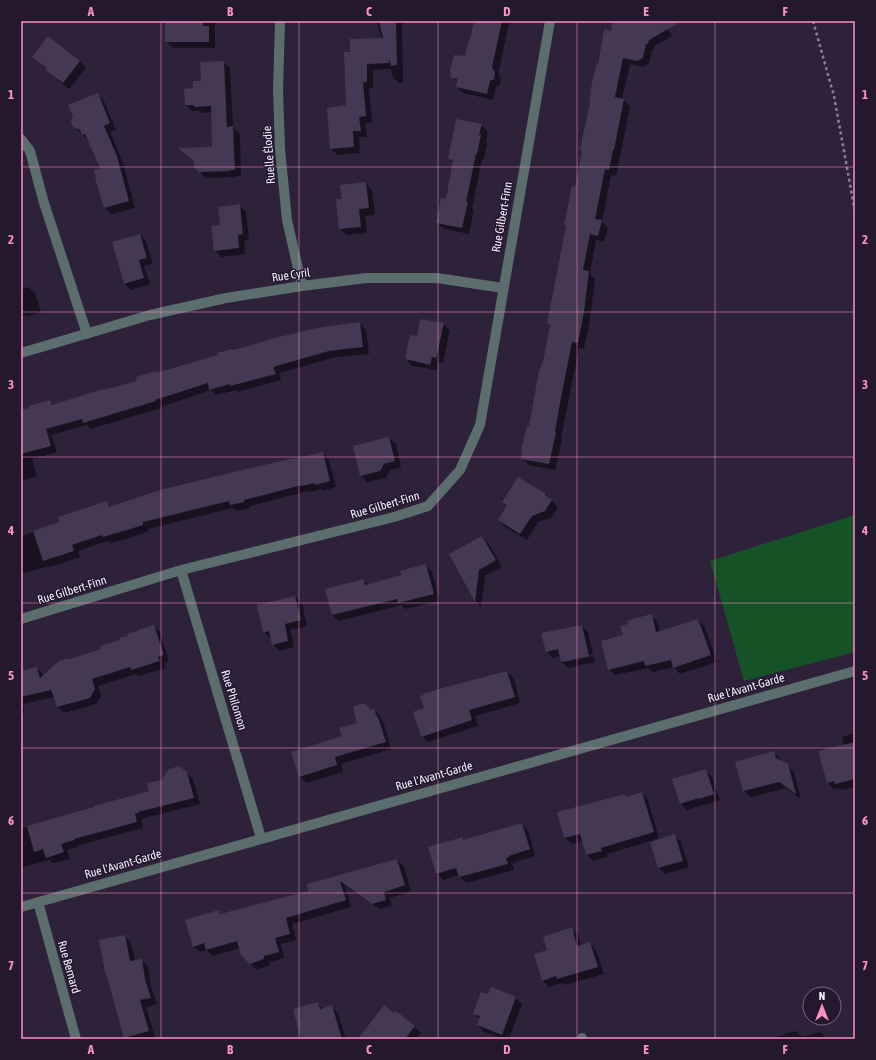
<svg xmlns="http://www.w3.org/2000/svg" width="876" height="1060" font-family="'Asap Condensed',sans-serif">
<rect width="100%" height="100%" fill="#2e213a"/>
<path fill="#155327" d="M855,515V652L744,681L710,561Z"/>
<path fill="#0007" d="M166,21H215V48H173L166,41Z
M376,21H406L402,23L403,83H399L393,77L391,69L373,70V88H369L372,123H365L367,137H359L360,153L338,155L331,149L347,106L351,53L382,39Z
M475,21H511V24L509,23L498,74L501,79L500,85L496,87L493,100L463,93L457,87L458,83L452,77L466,57L471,41Z
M613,21H663L672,36L655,46L654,50H652L649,64L644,67L630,64L622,100H624L630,107L616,176L611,175L602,222L608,228L604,242L596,240L590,274L595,279L590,319L584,349L579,348L561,439L562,440L555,470L528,465L522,458L530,428L550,326L548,324L567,227L565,225L576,188L598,66L611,32Z
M49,38L80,61L86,68L69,89L53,76L47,70L48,69L40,63Z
M223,62L230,68L233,127L240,134L241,176H236V177L206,178L195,167L213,148L212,112L202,113L200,111H192L186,105L194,89Z
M97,94L104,101L116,130L110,132L123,163L135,208L112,214L105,208L101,169L90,142L74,127Z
M481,125L488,132L486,141L487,143L484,160L482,159L472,209L474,210L469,234L444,229L437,223L447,200L454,163L449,158Z
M366,183L372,190L375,215L365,216L367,233L347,235L340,229L337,200L343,199Z
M239,205L246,212L249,240L244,241L245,254L221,257L215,251L221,226Z
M140,235L146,241L153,264L144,266L150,284L131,290L125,284Z
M28,287L35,293L41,312L26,317L24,315L21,316V289Z
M360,323L366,330L369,354L336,357L279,373L281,380L237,392L236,390L217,395L211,390L161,407L162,408L90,429L87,425L51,435L57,452L32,459L37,476L24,480L21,477V411L50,402L54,405L138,381L157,374L233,351Z
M443,324L450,330L443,363L438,362L437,370L412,366L406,359L417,337Z
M389,438L396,444L401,467L390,470L386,478L367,482L361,475Z
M323,453L329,460L336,487L322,491L321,489L310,492L308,491L250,506V508L237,511L233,508L148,529L149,531L133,537L110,543L108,541L78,551L80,557L50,567V566L21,574V536L61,523L107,503L112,507Z
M545,494L558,507L552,517L538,522L527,540L505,527L499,520L508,506L504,502Z
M482,537L489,544L502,567L485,576L481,607L476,601L450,555Z
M426,565L432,572L440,601L405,609L401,605L339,621L332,615L364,580L368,585L403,576Z
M295,597L302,603L307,626L290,630L294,647L279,651L273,644L271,639L264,632Z
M651,615L658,622L660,632L698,620L705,627L717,662L680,674L674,667L652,672L648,668L615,675L609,669L624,636Z
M154,626L160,632L169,662L164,663L165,668L138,676L136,674L98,686L101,696L96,704L64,713L58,707L54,697L23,704L25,713L21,714V672L37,668L44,676L70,660L102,650Z
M582,626L588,632L593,654L565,660V662L593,656L595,662L568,668L561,661L560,656L553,658L547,652Z
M507,672L514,679L520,703L475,716L478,726L428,742L422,736L425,709Z
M374,710L380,716L382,722L384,724L391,749L341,764L343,772L306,783L300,776L370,711Z
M855,733V787L842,790L839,788L834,789L828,783L844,745L842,737Z
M774,752L780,759L781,762L787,765L794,772L801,799L786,788L751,797L744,791L737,762Z
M706,771L712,777L720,800L706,805L705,804L687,810L681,804Z
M187,773L193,779L200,804L144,818L141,820L143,828L79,845L80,846L67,850L70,859L53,863L49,860L21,868V829L150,791Z
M642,793L648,800L659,838L653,840V842L675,836L681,842L689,867L665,874L659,868L651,841L607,854L608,857L593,861L587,855L583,841L572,844L565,838L558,812L624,795L627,798Z
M522,824L528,831L535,856L515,862V863L512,864L514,870L466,883L460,877L459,875L443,880L437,873L462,838L465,841Z
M397,860L404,867L411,892L389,898L392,906L380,909L345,886L351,907L292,924L296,940L281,944L284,958L270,962V965L257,970L242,955L240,948L213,956L207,950L200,952L193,946L218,911L221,914L310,891Z
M571,929L578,935L581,946L590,943L596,950L604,974L564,985L562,983L549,987L542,980L549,951Z
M125,936L131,943L135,961L141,960L148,966L151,986L157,1004L146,1007L155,1037L149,1039H126L125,1037L108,978L107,977Z
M489,996L516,998L522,1004L509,1039H504L484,1032L478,1025L480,1019L474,1014Z
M317,1003L323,1009L332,1007L338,1013L346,1039H302Z
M396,1012L415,1027L421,1033L417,1039H367Z
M796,1031L802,1037L820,1032L827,1039H769Z"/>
<path fill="#453852" d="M165,21H203V26H209V42H165Z
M379,21H396L397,65L391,66L389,58V63L367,64V82H363L366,116L359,117L361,131H353L354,147L330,149L327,108L346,105L344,52H350V39L383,38Z
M474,21H502L492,67L495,72L494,79L490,81L487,94L456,87L457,79L451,78L450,67H451L454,55L461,56L462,55L465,56L469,40H470Z
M612,21H682L649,40L648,44H646L643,58L637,61L623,58L615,97L624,99L614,150H613L609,170L605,169L595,219L602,220L598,236L590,234L583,270L589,271L584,312L578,343L572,342L560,403L555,432L556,433L549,464L521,459L522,452L521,451L527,426H529L539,371L543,361L550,325L547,324L566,226L564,225L572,186L575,187L582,151L580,150L590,103L589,102L591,93H590L596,65H598L604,29L611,31Z
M48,36L80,61L63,83L45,70L47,68L32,57Z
M224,61L227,127L233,126L235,170H230V171L199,172L194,167V161L178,148L212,147L211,106L194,107V105H185L184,89L193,88V81H201L200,62Z
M98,93L110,123L104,126L117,156L129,201L104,208L96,181L94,170L100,168L85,134L82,135L80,130L73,127L71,121L73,116L68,105Z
M456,119L482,124L479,135H481L477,154H476L466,202H468L462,228L436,223L441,198L446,199L453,160L448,159Z
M366,182L369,208L359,209L361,227L339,229L336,199H342L340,185Z
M240,204L243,234L238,235L239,248L214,251L211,226L220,225L218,207Z
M140,234L147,258L139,260L144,278L124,284L112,242Z
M420,319L444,323L436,358L432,357L430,365L405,359L410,335L417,336Z
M360,322L363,347L329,351L273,367L276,374L230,386V384L209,390L208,383L155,400L156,401L83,423L82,419L46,429L51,446L21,454V410L29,408V406L50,400L52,405L103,389V390L137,381L136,377L156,371V373L218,355L217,353L232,349L233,350L266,341V340L322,327Z
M389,437L395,461L384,464L380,471L360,476L353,446Z
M323,452L330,481L315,485V483L302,486V485L244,500V502L230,505L229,501L143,522V525L127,530L103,537L102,535L72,545L74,551L43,561L33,531L59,522L58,517L107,501L109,507L160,490L242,470L295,458V459Z
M518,477L546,494L545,495L552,500L545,511L532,516L520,534L498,520L507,505L502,502Z
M482,536L496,560L479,570L475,602L449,554Z
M426,564L434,594L398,603L397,599L332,615L325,589L364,579L365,585L402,575L400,571Z
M295,596L301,620L285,624L288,641L272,645L269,631L263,633L257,605Z
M652,614L656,632L698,619L711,655L673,668L671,660L645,666L644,661L608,670L601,641L623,635L620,626L628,624L627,621L633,620L632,619Z
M154,625L164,655L158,657L160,661L131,670L130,667L92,679L95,689L90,698L57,707L51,690L21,697V671L37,667L40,678L59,661L66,659H70L101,649L100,646L120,640V638L128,636L127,634L138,631V630Z
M582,625L589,656L561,662L558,649L546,652L541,633Z
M507,671L515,697L469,710L472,720L421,737L413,712L424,708L420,696L424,695L423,694L446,687Z
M364,703L371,710L374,709L377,717H378L386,742L335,757L337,765L299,777L291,752L342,736L339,728L357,723L353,707Z
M855,742V779L835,784L834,781L827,783L818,751Z
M774,751L776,758L788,764L796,794L779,782L743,791L735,762Z
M179,766L187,772L194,798L138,812V813H135L137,822L74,839V840L61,844L64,852L46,858L43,849L34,852L27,826L94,807V806L149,791L147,783L161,780L169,769Z
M706,769L714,794L699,799V798L680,804L672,779Z
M642,792L654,832L601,848L602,851L586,855L580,834L564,838L557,812L625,794L626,797Z
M522,823L530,849L509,856V857L506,858L508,864L459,877L456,868L436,874L428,847L463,837V840Z
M675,834L683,861L658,868L650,842Z
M397,859L405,885L384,892L386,900L372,904L340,881L346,900L286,918L290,934L275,938L279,952L264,956V959L250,964L241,955L237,941L206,950L204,943L193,947L185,920L219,910L220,914L308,891L307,884Z
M572,927L577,946L590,942L598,967L557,979L556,976L542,981L534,954L547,950L543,937Z
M125,935L130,961L142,959L145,979L151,998L140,1000L149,1031L124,1038L107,977H106L99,940Z
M491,987L516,997L502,1035L477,1025L480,1016L473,1014L481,992L488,994Z
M318,1002L320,1009L332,1005L342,1039H301L293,1009Z
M384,1005L394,1013L396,1011L415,1026L405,1039H358Z"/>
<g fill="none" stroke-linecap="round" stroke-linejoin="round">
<path stroke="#8b8096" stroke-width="2.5" stroke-dasharray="3 3" stroke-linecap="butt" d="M813,21L834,96L855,212"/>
<path stroke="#5b6d6d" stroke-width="10" d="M280,21L278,90L280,149L287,220L302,286
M21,139L30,151L44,203L87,334
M21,353L150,315L226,298L302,286L366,278H437L503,288
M181,570L261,838
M21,619L181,570L394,517L428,506L460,470L480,425L550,21
M38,902L76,1039
M21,907L855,671
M582,1039V1038"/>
</g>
<path fill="none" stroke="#fb8fc5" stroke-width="1" stroke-opacity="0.55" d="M161,21V1039M299,21V1039M438,21V1039M577,21V1039M715,21V1039M21,167H855M21,312H855M21,457H855M21,603H855M21,748H855M21,893H855"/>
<g text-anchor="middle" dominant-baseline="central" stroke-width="3" stroke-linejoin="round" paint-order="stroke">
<g font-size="12" fill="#f4ecfd" stroke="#24182f">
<text transform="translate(269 155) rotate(-94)">Ruelle Élodie</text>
<text transform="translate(502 217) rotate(-80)">Rue Gilbert-Finn</text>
<text transform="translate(291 275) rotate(-8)">Rue Cyril</text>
<text transform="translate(385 505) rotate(-16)">Rue Gilbert-Finn</text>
<text transform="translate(72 590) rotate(-17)">Rue Gilbert-Finn</text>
<text transform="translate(746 688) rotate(-16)">Rue l'Avant-Garde</text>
<text transform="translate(234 700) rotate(73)">Rue Philomon</text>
<text transform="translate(434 776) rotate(-16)">Rue l'Avant-Garde</text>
<text transform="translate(123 864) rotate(-16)">Rue l'Avant-Garde</text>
<text transform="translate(69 967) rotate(74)">Rue Bernard</text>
</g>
</g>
<rect width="876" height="1060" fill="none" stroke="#24182f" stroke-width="44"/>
<g transform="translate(822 1006)"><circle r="19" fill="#24182f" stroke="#776d81"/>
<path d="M0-3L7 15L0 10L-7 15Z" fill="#fb8fc5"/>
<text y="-6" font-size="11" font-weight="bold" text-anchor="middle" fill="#f4ecfd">N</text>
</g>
<rect x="22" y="22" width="832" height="1016" fill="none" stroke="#fb8fc5" stroke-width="1.5"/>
<g font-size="13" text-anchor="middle" font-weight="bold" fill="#fb8fc5">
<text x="91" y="16">A</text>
<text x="230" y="16">B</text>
<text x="369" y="16">C</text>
<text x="507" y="16">D</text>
<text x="646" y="16">E</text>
<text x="785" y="16">F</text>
<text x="11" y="99">1</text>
<text x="865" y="99">1</text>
<text x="11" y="244">2</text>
<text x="865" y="244">2</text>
<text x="11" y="389">3</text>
<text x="865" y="389">3</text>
<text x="11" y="535">4</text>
<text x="865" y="535">4</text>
<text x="11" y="680">5</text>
<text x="865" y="680">5</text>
<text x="11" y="825">6</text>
<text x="865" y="825">6</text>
<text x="11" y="970">7</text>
<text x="865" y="970">7</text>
<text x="91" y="1054">A</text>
<text x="230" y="1054">B</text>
<text x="369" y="1054">C</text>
<text x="507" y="1054">D</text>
<text x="646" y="1054">E</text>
<text x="785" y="1054">F</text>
</g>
</svg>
